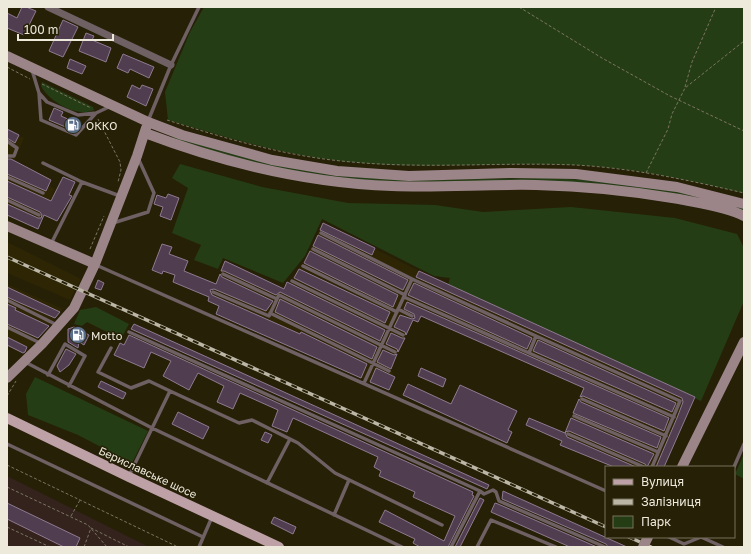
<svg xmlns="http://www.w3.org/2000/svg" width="751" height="554" font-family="'Golos Text',sans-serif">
<rect width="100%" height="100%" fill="#262007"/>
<path fill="#2d2504" d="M7,129L24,138L14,162L51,180L48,185L55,189L38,229L7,215Z
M323,223L419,271L695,397L664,467H614L560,445L583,388L421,316L418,322L413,321L391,370L395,377L389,390L216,314L219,306L208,301L225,261L284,289L304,262Z
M7,242L81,279L70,300L7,273Z
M7,284L63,309L31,346L27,347L24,353L7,345Z"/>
<path fill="#34221c" d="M7,476L149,547H7Z"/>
<path fill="#253d15" d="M204,7H744V193C688,180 632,167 574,165C500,162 425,170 350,162C288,156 228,138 168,120L165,92L190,32Z
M42,82L93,107L94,110C78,118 49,102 41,86Z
M172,136L216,149L411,180L544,178L591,180L688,193L744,207V211L702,200L481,183L355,181L263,166L173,139Z
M180,164L262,187L348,203L435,205L483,212L571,207L675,218L737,234L744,248V301L701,401L448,285L450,278L434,276L322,219L305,256L283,283L223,258L218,269L194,260L201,245L172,233L188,188L172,178Z
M96,307L129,324L121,339L87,322L82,326L74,324L80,310Z
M35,377L148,431L132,463L78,435L28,415L26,394Z
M744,454V479L735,474Z"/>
<path fill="#503d50" stroke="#8f7a90" d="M22,7H26L36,11L24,35L7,28V13L17,18Z
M63,20L78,27L63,57L49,51Z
M86,33L94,36L92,40L111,48L106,62L79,51Z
M123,54L154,67L149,78L130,69L128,73L117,68Z
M70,59L86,66L82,74L67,68Z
M132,85L140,89L142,85L153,89L146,106L127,97Z
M54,108L63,112L61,116L70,120L71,117L79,121L75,131L49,120Z
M7,129L19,135L15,143L7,138Z
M7,159H11L51,180L46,191L7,174Z
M63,177L75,182L69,195L72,196L57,221L44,215L38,229L7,215V204L38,218H41L42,215L40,212L7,197V181L51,201Z
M168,194L179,198L171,220L160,216L163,207L154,204L157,195L166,198Z
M323,223L375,248L372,255L320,230Z
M318,235L408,280L403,290L313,246Z
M162,244L172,247L169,254L188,261L184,271L216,284L220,274L222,277L273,301L266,311L214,289L210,290L212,295L300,334L301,332L367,364L361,378L216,314L219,306L208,301L209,297L173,282L175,275L163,271L162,274L152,270Z
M310,251L398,295L393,307L304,263Z
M225,261L284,289L287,282L385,330L380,341L280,292L276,295L224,271H221Z
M299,269L390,312L385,323L294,278Z
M419,271L695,397L664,467H656L677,418L683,402L682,398L416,277Z
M98,280L104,283L101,290L95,288Z
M414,283L532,338L527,349L408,295Z
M7,287L60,312L55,318L18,302L7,297Z
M280,299L377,347L372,359L275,312Z
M407,302L669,418L664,431L583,396L580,397L584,388L421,316L418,322L413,320L406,335L405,332L394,327L400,315L412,319L415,318L414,314L404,309Z
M7,304L16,308L15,310L49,326L38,338L7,324Z
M134,324L489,485L487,489L131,329Z
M74,327L89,335L84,345L79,342L78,348L68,342V329Z
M391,333L402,338H405L398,352L397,349L386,344Z
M129,335L473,492L472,495L474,496L448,547H420L413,543L415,539L379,522L385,510L444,541L455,516L413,497L415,492L379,476L381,471L374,467L378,457L293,418L287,432L272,426L278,410L240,393L233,409L217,402L224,386L198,373L189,390L163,376L171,361L151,352L144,368L114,355L120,343L124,345Z
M7,337L27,347L25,352L23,353L7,345Z
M538,340L676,403L672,412L533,351Z
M66,349L76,354L69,365L60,372L57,366Z
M383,350L394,355L397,354L391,369L377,362Z
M376,368L395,377L389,390L370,382Z
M421,368L446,379L443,387L418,376Z
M101,381L126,393L123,399L98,387Z
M408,384L451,404L460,385L517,411L508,430L512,432L507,443L403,395Z
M579,399L581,402L661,437L657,448L573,413Z
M178,412L209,427L203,439L172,424Z
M529,418L565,433L571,418L654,454L647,467L645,464L569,431L565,432L567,437L636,467H614L560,445L562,441L526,425Z
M265,432L272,435L268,443L261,440Z
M503,491L627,547H608L606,544L502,499Z
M480,498L484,500L460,547H455Z
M7,503L80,538L76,547H64L7,519Z
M495,503L498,504L597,547H570L491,512Z
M274,517L296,527L293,534L271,523Z"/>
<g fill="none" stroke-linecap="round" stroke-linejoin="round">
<path stroke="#7b7662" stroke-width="1" stroke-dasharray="3 2" stroke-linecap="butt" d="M519,7L602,58L670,96L744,131
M7,67L30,79
M42,84L91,108
M685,87L692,62L716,7
M98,119L120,162L121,170L118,182
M167,120C227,139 288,157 352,162C426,169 500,162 575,165C632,168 688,180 744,193
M646,173L668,129L672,114L685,88L744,41
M90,249L104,216
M7,396L16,381
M7,465L178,547
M7,487L88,525L107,547
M71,516L80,500
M7,527L50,547
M84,547L91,528L129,547"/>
<path stroke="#6e6063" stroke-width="3.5" d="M32,70L39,93L47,102L78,115L96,113L111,106
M39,93L41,120L76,135L96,113
M148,121L171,65L199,7
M7,141L17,148L14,156H7
M43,163L82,182
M7,177L43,193
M7,200L39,215
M113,223L148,212L154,193L138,158
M321,233L412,279
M51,244L82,182L120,196
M313,249L405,295
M96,265L606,491
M303,266L397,312
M223,274L277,299L279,295L395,352
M292,281L403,335
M213,292L269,316L277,299
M7,300L57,325
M398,309L412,316
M270,313L389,371
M7,327L40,343
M129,332L480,491L451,547
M536,336L680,401L652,467
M111,348L98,372L131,388L149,381L170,391
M529,353L674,417
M25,362L152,428L402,547
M48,375L65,344L85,356L69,386
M364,383L412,279L536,336L529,353L404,297
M582,399L666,436
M574,416L658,452
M568,434L644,467
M7,444L203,537
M734,467L744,444
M129,476L170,391L239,423L252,420L298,443L335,473L442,525
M267,483L290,439
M480,491L484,494L493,490L496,492L499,501L605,547
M334,515L349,480
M669,537L684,544L701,537L723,547
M199,547L212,517
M477,547L491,520L556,547"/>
<path stroke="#6e6063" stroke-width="7" d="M48,7L171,65"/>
<path stroke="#9b8589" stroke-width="10" d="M7,56L148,122L182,135L272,160L337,171L409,176L512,173L576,174L677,187L744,204
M145,133C224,163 307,183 392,186C440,188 488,184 536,185C584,186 632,191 679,199C698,203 727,207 744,216
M7,226L95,264L74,308L42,344L7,378
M95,264L137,156L146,128
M682,467L744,342"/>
<path stroke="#bda1a6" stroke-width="10" d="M7,418L129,477L279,547"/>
<g stroke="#bbb6a6" stroke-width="3.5">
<path id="rail" d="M7,257L606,527
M629,537L651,547"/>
</g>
<use href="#rail" stroke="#262007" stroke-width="2" stroke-dasharray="6" stroke-linecap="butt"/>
<path stroke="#9b8589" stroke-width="10" d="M643,547L648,537"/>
</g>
<defs>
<g id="fuel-disc" transform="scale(0.9)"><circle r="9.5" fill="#5c6f8a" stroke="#262007"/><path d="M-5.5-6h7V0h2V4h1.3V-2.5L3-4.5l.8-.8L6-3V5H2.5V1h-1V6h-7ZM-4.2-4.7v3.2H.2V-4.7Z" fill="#fff"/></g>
</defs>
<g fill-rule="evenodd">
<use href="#fuel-disc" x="73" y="125"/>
<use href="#fuel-disc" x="78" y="335"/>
</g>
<g text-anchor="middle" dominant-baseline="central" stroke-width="3" stroke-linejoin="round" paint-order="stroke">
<g font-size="11" fill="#ede9db" stroke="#262007" text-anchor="start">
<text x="86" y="125">ОККО</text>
<text x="91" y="335">Motto</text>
</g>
<g font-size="11" fill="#ede9db" stroke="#262007">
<text transform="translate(148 472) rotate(25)">Бериславське шосе</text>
</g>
</g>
<rect width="751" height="554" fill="none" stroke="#ede9db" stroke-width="16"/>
<rect x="605" y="466" width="130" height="72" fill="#262007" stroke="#76705c"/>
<rect x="613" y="479" width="20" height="6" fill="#bda1a6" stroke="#76705c"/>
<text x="641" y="486" font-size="12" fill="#ede9db">Вулиця</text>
<rect x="613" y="499" width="20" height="6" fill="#bbb6a6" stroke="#76705c"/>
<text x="641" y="506" font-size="12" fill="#ede9db">Залізниця</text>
<rect x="613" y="516" width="20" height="12" fill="#253d15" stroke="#76705c"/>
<text x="641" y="526" font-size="12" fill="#ede9db">Парк</text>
<path d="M18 34v6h95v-6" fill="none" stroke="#ede9db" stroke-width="2"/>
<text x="24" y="34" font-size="12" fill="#ede9db" stroke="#262007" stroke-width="3" paint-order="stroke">100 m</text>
</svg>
